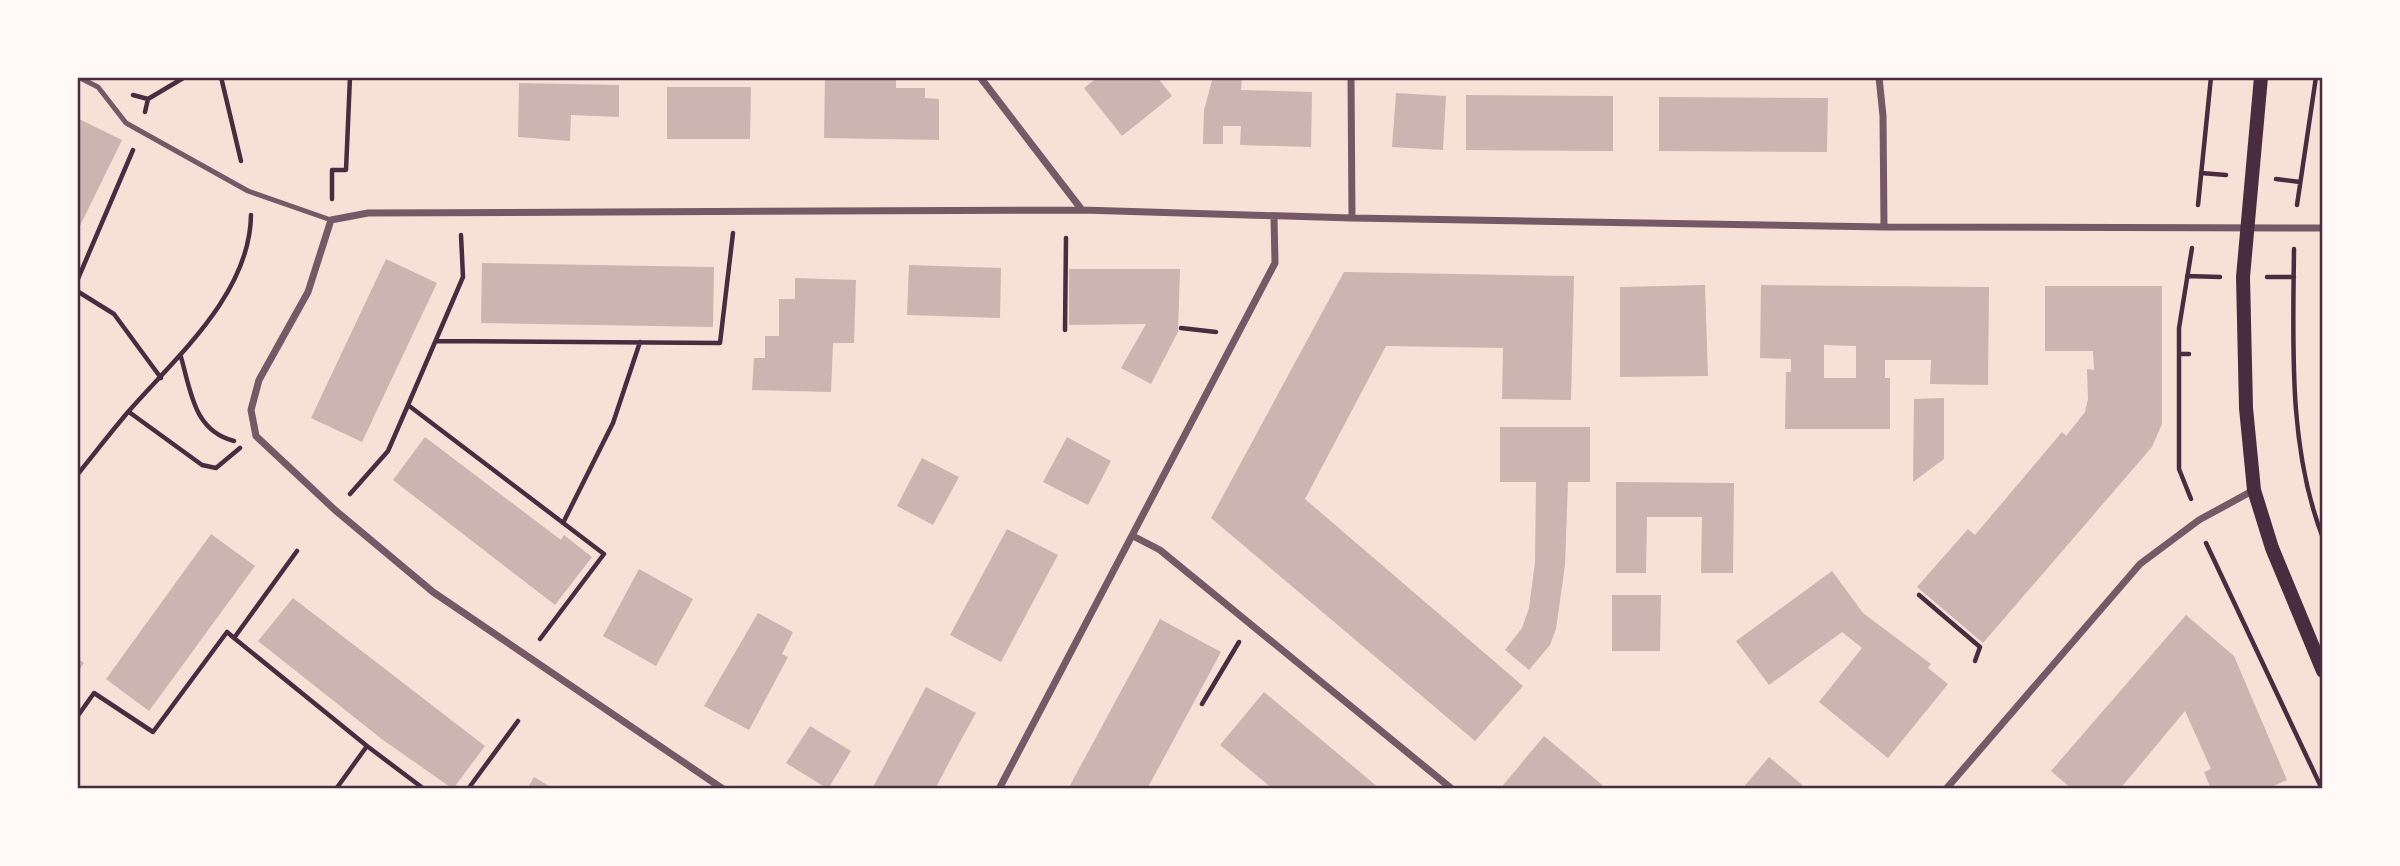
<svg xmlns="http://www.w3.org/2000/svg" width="2400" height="866" font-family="Rubik,sans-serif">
<rect width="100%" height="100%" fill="#f7e1d7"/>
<path fill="#ccb4b1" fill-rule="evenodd" d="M825,77H896V88H925V98L939,99V140L824,138Z
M1098,77H1157L1172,96L1122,136L1084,88Z
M1213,77H1242L1241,90L1312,92L1311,147L1240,145L1241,126H1223V144H1203L1204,110Z
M519,83L619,85V117L571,115L570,141L518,137Z
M667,87H751L750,139H667Z
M1396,93L1446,96L1443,150L1392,147Z
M1466,95L1613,96V151L1466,150Z
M1659,97L1828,98L1827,152L1659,151Z
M77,118L122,140L77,232Z
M386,259L437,283L362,442L311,418Z
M482,263L714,267L713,327L481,323Z
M909,265L1001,268L1000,318L907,315Z
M1069,269H1180L1178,332L1151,384L1121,368L1146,324L1069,325Z
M1344,272L1574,276L1571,400L1502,399L1503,348L1386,346L1305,499L1523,686L1475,741L1211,518Z
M795,278L856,280L854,343H833L831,392L752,390L754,358H765V336H779V299H795Z
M1705,285L1708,376L1620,377V287Z
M1761,285L1989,287L1988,385L1930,384L1931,360H1885V378H1890V429H1785L1786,372H1791V359L1760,358ZM1824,345L1856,346V378H1824Z
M2045,286H2162V424L2152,447L1983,643L1917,587L1968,529L1975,535L2062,432L2066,436L2085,412L2088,399L2087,369L2094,370L2093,351H2045Z
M1944,398V459L1913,482L1914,399Z
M1500,427H1590V482H1568L1565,565L1556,629L1550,645L1529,670L1505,650L1522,628L1529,608L1535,562L1536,482H1500Z
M425,437L561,540L564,535L592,557L555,605L393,480Z
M1067,437L1111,461L1088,505L1043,482Z
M922,458L959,477L933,525L897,506Z
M1616,482L1734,483L1733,573H1701L1702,517H1647L1646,573H1616Z
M1007,529L1058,555L1001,662L950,635Z
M211,534L255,566L149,711L106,679Z
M639,569L693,599L656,666L603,636Z
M1832,571L1863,613L1931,664L1928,668L1948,684L1888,758L1819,702L1862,648L1842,632L1769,685L1736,641Z
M1612,595H1661L1660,651H1612Z
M293,598L485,746L453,789L383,740L258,641Z
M758,613L793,632L782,654L788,657L749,730L704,706Z
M2186,615L2234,656L2287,780L2267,789H2211L2204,772L2211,769L2185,711L2120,789H2072L2051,771Z
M1160,619L1221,652L1166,754L1147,789H1068Z
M77,658L84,663L77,673Z
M926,687L976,713L962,738L935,789H872Z
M1264,692L1342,757L1380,789H1273L1220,745Z
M810,726L851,751L828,789L786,763Z
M1544,736L1607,789H1500Z
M1769,757L1807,789H1742Z
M534,777L554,789H527Z"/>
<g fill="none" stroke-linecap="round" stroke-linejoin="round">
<path stroke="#4a2c40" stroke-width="4.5" d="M221,77L241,161
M133,95L148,99L185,77
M145,112L148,99
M2201,173L2226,175
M2276,179L2300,182
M332,199V170H346L350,77
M2198,205L2211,77
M2297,205L2316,77
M2294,249C2293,345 2288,448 2323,538
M2187,276L2220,277
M2267,277H2294
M77,281L133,150
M77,291L114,314L161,378
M1181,328L1216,332
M1065,330L1066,238
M436,341L720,343L733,233
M2179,354H2189
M181,357C191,392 194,431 234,441
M408,405L604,554L540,639
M129,412L202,465L216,468L240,448
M77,475C94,454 111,432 128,412C176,357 250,294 251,215
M350,494L388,451L408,405L463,277L461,235
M2191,499L2179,469V328L2192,248
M563,523L613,423L640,342
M2206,543L2322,789
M1919,595L1980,647L1975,661
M234,638L367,746
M1202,704L1239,642
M77,717L94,693L153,732L227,632L234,638L297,551
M336,789L367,746L424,789
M468,789L518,721"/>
<path stroke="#755966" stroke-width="5" d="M78,77L98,87L126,123L248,191L331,220"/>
<path stroke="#755966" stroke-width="7" d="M980,77L1082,210
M1351,77L1352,218
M1879,77L1883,116L1884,227
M1133,536L1160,550L1452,789
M723,789L433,592L335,510L256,436L251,410L259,380L308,292L331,220L368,213L1082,210L1352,218L1884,227L2323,228
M999,789L1275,263L1274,217
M1946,789L2140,564L2199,520L2254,490"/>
<path stroke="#4a2c40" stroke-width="14" d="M2261,77L2243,277L2246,408L2254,490L2272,548L2323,671"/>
</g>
<rect width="2400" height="866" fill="none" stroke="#fffaf5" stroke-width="158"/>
<rect x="79" y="79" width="2242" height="708" fill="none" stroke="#4a2c40" stroke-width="2.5"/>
</svg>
